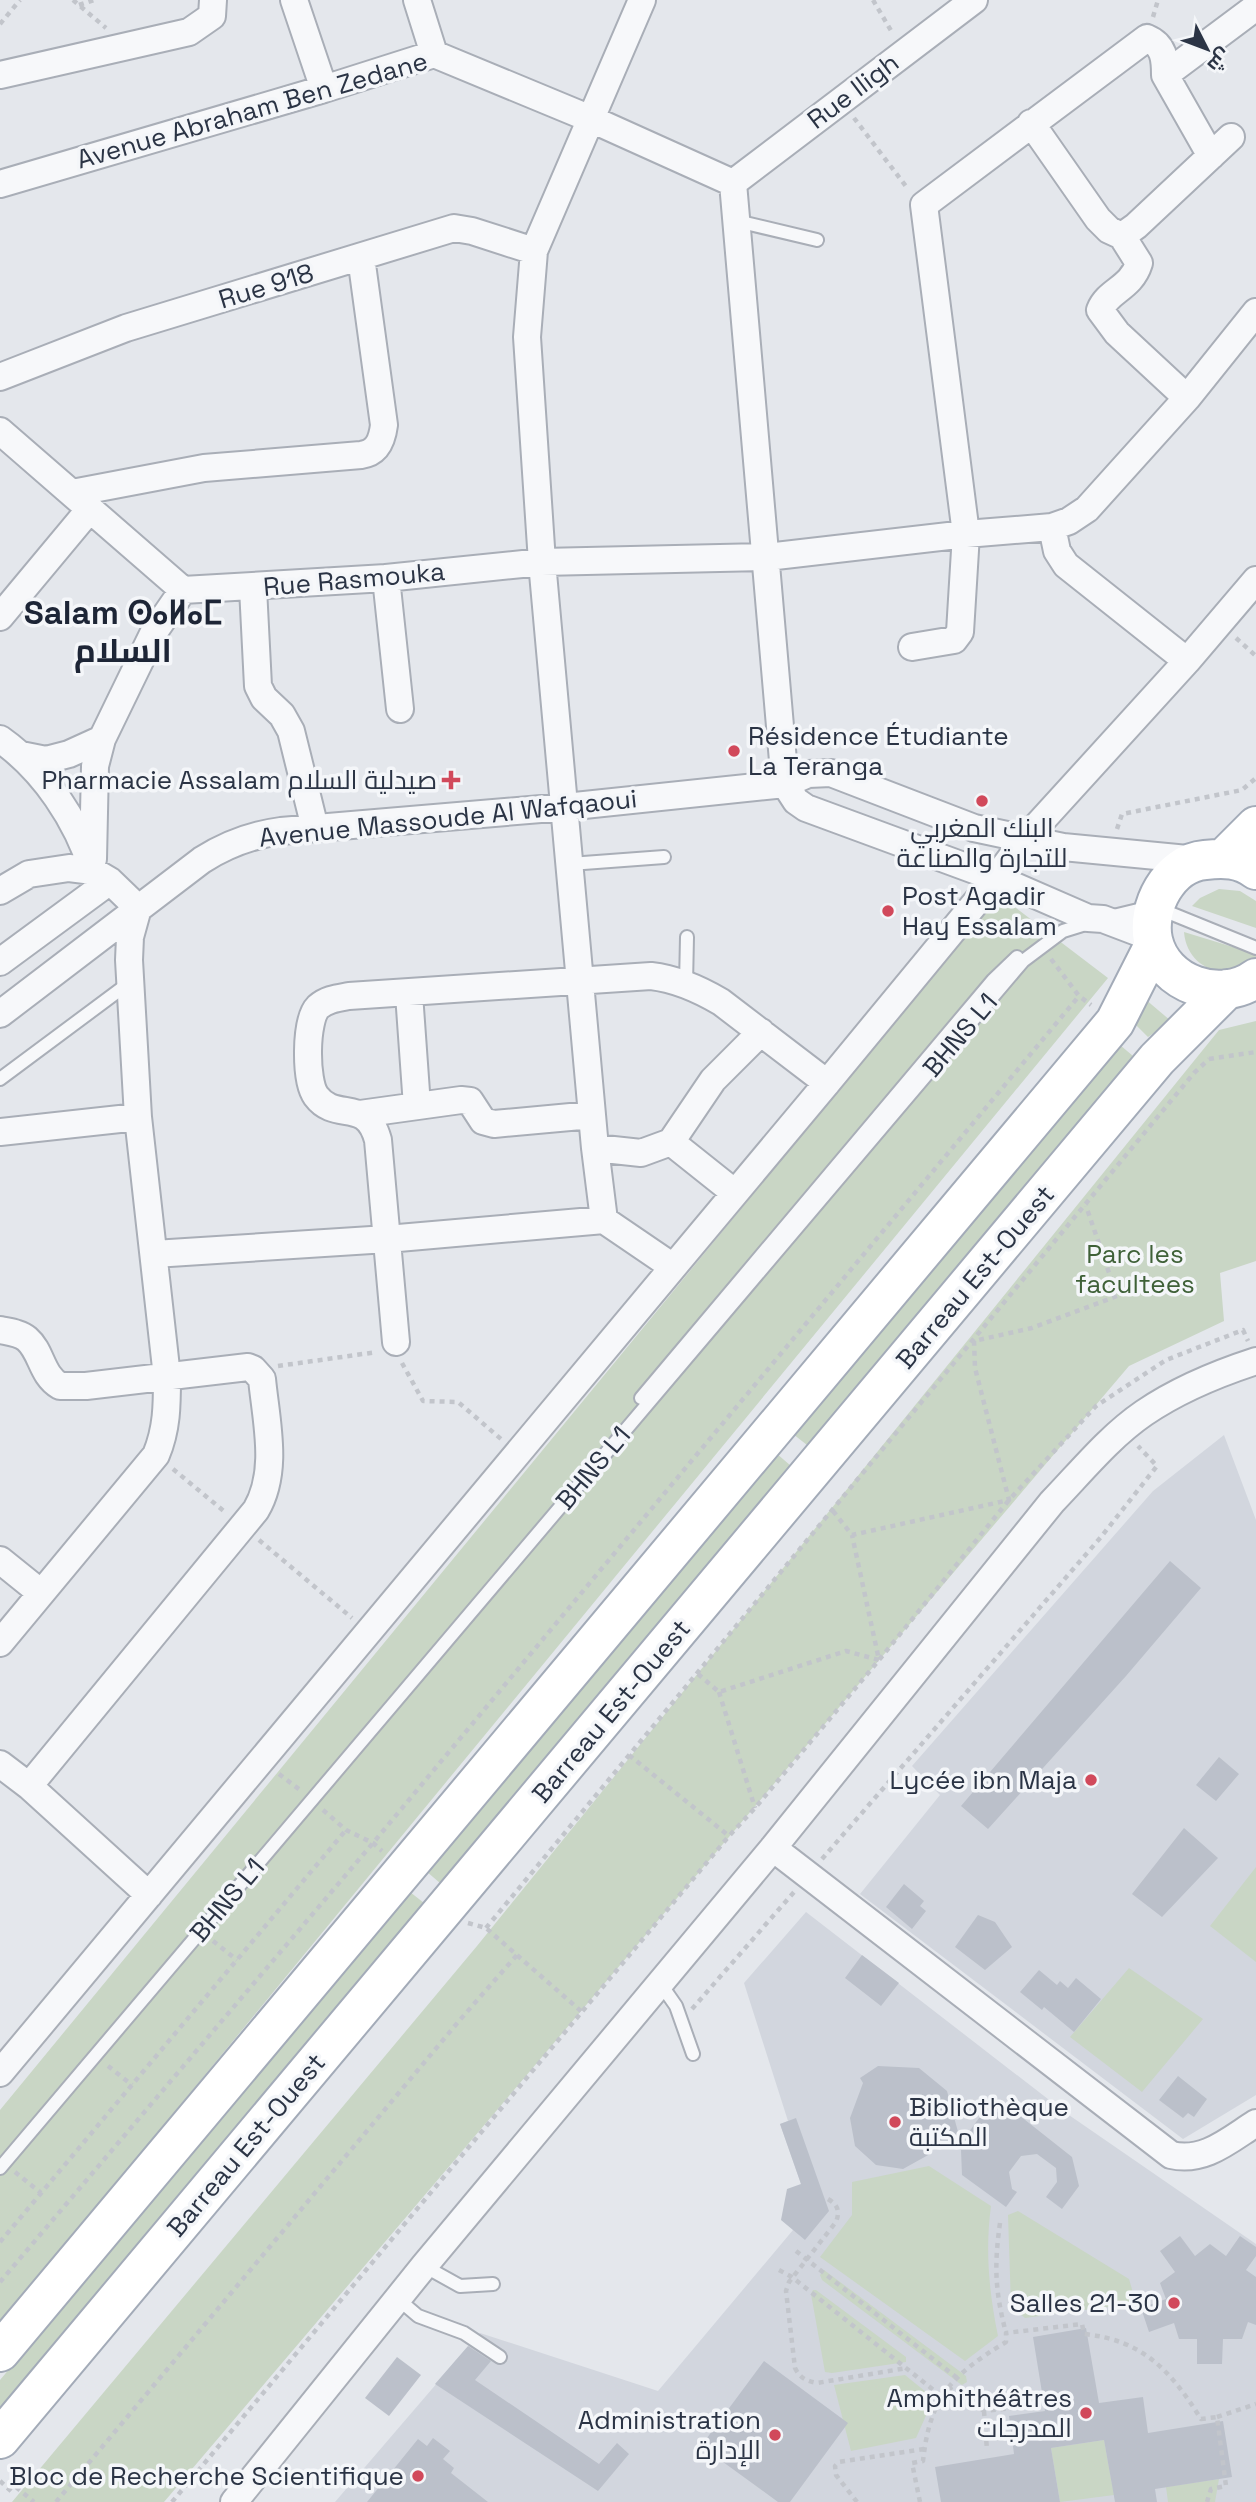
<svg xmlns="http://www.w3.org/2000/svg" width="1256" height="2502" font-family="'Space Grotesk',Cairo,'Noto Sans Tifinagh',sans-serif">
<rect width="100%" height="100%" fill="#e4e7ec"/>
<path fill="#d2d6de" d="M1224,1435L1256,1520V2095L1183,2139L860,1894L940,1795L912,1766L1153,1491Z
M806,1912L1066,2113L1256,2244V2502H335L480,2333L658,2391L793,2230L801,2184L780,2124L788,2121L744,1983Z"/>
<path fill="#c9d6c5" d="M1219,889L1240,891L1256,901V928L1192,906L1200,898Z
M999,895L1108,978L0,2324V2110Z
M1184,932L1256,954V958C1229,984 1187,970 1184,932Z
M1145,999L1171,1021L1148,1037L1136,1025Z
M1256,1021V1261L1220,1273L1224,1321L1129,1366L164,2502H12L477,1946L1219,1030Z
M1120,1045L1133,1056L807,1445L793,1434Z
M776,1453L791,1466L440,1883L426,1871Z
M1256,1867V1962L1210,1926Z
M410,1892L424,1903L0,2408V2380Z
M1129,1968L1203,2019L1142,2092L1070,2037Z
M929,2166L991,2206C985,2250 989,2292 998,2336L965,2361L820,2257L852,2215V2182Z
M1018,2211L1129,2279L1136,2303L1025,2318L1011,2306L1008,2215Z
M824,2270L966,2376L967,2382L962,2385L959,2383L822,2280L820,2275Z
M813,2290H816L906,2357V2362L832,2373L825,2372L811,2294Z
M905,2375L931,2396L929,2409L916,2438L851,2451L834,2385Z
M1104,2440L1114,2495L1060,2502L1051,2448Z
M1219,2479L1215,2502H1168L1166,2487Z"/>
<path fill="#bbc0ca" d="M1170,1561L1201,1588L1126,1676L988,1829L961,1806Z
M1219,1757L1239,1774L1216,1801L1196,1785Z
M1184,1828L1218,1858L1162,1917L1132,1894Z
M904,1884L924,1901L920,1906L926,1911L912,1929L886,1907Z
M978,1915L995,1922L1012,1947L985,1970L955,1947Z
M862,1955L899,1983L881,2006L845,1978Z
M1039,1970L1057,1985L1060,1981L1068,1988L1076,1978L1101,1999L1074,2032L1044,2007L1042,2010L1020,1992Z
M878,2066L919,2068L947,2091L961,2143L979,2118L1010,2108L1072,2157L1079,2186L1062,2209L1046,2197L1057,2182L1056,2168L1037,2154L1021,2156L1009,2172L1012,2189L1017,2192L1006,2207L962,2175L961,2150L936,2140L930,2154L903,2169L876,2165L855,2146L850,2118L863,2083L860,2078Z
M1178,2076L1207,2099L1194,2117L1188,2113L1183,2118L1159,2100Z
M796,2118L829,2211L805,2240L781,2220L787,2189L801,2184L780,2124Z
M1180,2236L1195,2256L1210,2244L1226,2256L1240,2236L1256,2247V2256L1246,2270L1256,2277V2325L1248,2322L1242,2339H1223L1222,2364H1197V2339H1179L1174,2323L1149,2332L1141,2308L1166,2299L1160,2283L1175,2272L1160,2251Z
M1086,2328L1099,2403L1143,2397L1148,2433L1223,2421L1232,2477L1155,2489L1157,2502H1115L1104,2440L1051,2448L1060,2502H941L935,2467L1014,2454L1009,2416L1045,2411L1033,2337Z
M468,2346L491,2361L475,2380L599,2464L617,2443L629,2454L598,2491L435,2384Z
M397,2357L421,2375L389,2416L365,2398Z
M764,2361L848,2423L790,2502H778L701,2446Z
M433,2438L450,2451L443,2459L454,2468L451,2473L488,2502H367L418,2439L427,2446Z"/>
<g fill="none" stroke-linecap="round" stroke-linejoin="round">
<g stroke="#a9aeb7" stroke-width="16">
<path id="service" d="M737,221L817,240
M570,864L664,857
M1109,917L1138,910L1165,911L1256,948
M686,984L687,937
M0,1079L129,983
M641,1398L993,980L1017,957
M660,1983L676,2006L693,2054
M0,2168L1023,961L1063,931L1092,922
M424,2266L460,2286L493,2284
M398,2299L418,2316L464,2333L500,2357"/>
</g>
<g stroke="#a9aeb7" stroke-width="30">
<path id="minor" d="M294,0L324,89
M417,0L434,54
M0,75L189,32L212,16L213,0
M1165,75L1211,156
M1031,123L1098,219L1109,230L1122,236L1136,226L1231,137
M733,183L785,784L796,801L806,808L996,878L1088,918L1103,919L1153,938
M733,183L974,0
M0,184L324,89L434,54L591,119L733,183
M1122,236L1139,263C1131,289 1108,290 1100,310L1117,333L1187,398
M0,377L126,328L454,228L472,231L534,251
M0,431L183,590L386,578L542,562L767,557L966,534L1052,527L1069,521L1087,509L1187,398L1256,312
M72,493L204,468L361,455C377,453 382,441 384,425L361,257
M1052,527L1057,551L1066,565L1187,661
M386,578L400,709
M253,588L258,686L264,698L282,715L291,731L315,828
M0,617L90,509
M912,647L954,640L960,632L966,534L924,205L1147,38C1164,45 1165,59 1165,75L1256,7
M0,739C44,770 77,820 93,871
M21,755L46,760L69,754L102,739L154,632L183,590
M93,859L95,766L102,739
M0,891L29,874L69,868L93,871L110,881L138,908L130,937L129,960L138,1117L167,1377C167,1405 167,1429 156,1455L0,1643
M0,962L110,881
M409,994L417,1106
M0,1014L202,860C227,844 251,835 281,831L565,807L785,784L808,774L831,773L974,828L1063,847L1198,860
M360,1114L461,1100L470,1101L483,1121L494,1124L592,1115
M0,1132L138,1117
M671,1142L735,1193
M595,1148L641,1153L671,1142L713,1080L761,1032
M604,1220L595,1148L542,562L527,337L534,251L642,0
M154,1254L387,1239L604,1220L673,1267
M0,1330C9,1332 20,1333 27,1339C42,1352 41,1375 60,1386H86L248,1367L253,1369L262,1379C266,1421 279,1471 256,1510L29,1786
M396,1342L378,1140C366,1096 336,1123 316,1096C305,1081 305,1020 318,1007C327,999 338,998 349,996L651,976C677,979 699,989 721,1002L827,1083
M0,1560L41,1593
M0,1764L29,1786L149,1895
M773,1848L1171,2155C1204,2163 1229,2140 1256,2123
M0,2073L827,1083L996,878L1025,839L1187,661L1256,580
M234,2502L424,2266L773,1848L1052,1502C1081,1472 1109,1437 1144,1413C1179,1389 1216,1374 1256,1361"/>
</g>
<g stroke="#a3abb8" stroke-width="42">
<path id="primary" d="M1224,858L1256,826
M1256,870C1240,858 1224,858 1205,860C1169,863 1146,907 1153,940C1163,985 1221,1004 1256,978
M0,2352L1115,1022L1154,945
M0,2439L1157,1059L1227,989"/>
</g>
<path stroke="#c2c5cb" stroke-width="4.5" stroke-dasharray="5 5" stroke-linecap="butt" d="M73,0L106,28
M873,0L893,34
M79,5L94,0
M1153,17L1158,0
M0,24L20,0
M854,118L908,189
M1236,638L1256,656
M1117,829L1122,814L1242,790L1256,778
M1051,959L1079,996L1091,1005
M1209,1059L1256,1052
M402,1363L423,1401L458,1402L501,1439
M278,1366L377,1352
M173,1469L225,1512
M833,1511L852,1535L1009,1500L975,1368L974,1341L1032,1328L1117,1296L1086,1206
M259,1540L352,1618
M698,1674L719,1692L846,1651L879,1660L852,1535
M719,1692L755,1808
M629,1755L729,1836
M279,1774L300,1790
M323,1810L346,1830L373,1843L382,1851
M822,1859L1101,1537L1157,1466L1138,1446
M468,1923L486,1928L582,2012
M486,1928L1194,1073L1209,1059
M213,1941L237,1960
M692,2009L794,1892
M108,2066L132,2085
M15,2172L41,2193
M828,2199C838,2205 840,2211 836,2222L789,2282L786,2291L795,2368C800,2378 806,2381 817,2383L907,2368
M1000,2223C994,2266 995,2291 1006,2333
M0,2242L346,1830
M796,2251L956,2377
M779,2270L792,2277L941,2396
M0,2282L373,1843L1079,996
M948,2387L984,2411L1012,2408
M984,2411L987,2450
M1217,2417L1256,2404
M0,2481L12,2492
M16,2487L34,2502
M56,2502L459,2021L517,1955
M172,2502L729,1836L755,1808L879,1660L1009,1500L1096,1406L1166,1360L1243,1330L1248,1341
M857,2502L836,2475L835,2466L839,2462L924,2449
M920,2502L912,2463L923,2461C930,2396 952,2375 1006,2342V2333L1082,2324L1084,2334C1143,2340 1171,2371 1201,2419L1217,2417L1226,2486L1211,2489L1207,2502"/>
<use href="#service" stroke="#f7f8fa" stroke-width="12"/>
<use href="#minor" stroke="#f7f8fa" stroke-width="26"/>
<use href="#primary" stroke="#fff" stroke-width="38"/>
</g>
<g fill="#d1495b" stroke="#f4f6f9" stroke-width="2.5">
<circle cx="734" cy="751" r="7"/>
<path d="M447.5 769.5h7v7h7v7h-7v7h-7v-7h-7v-7h7z"/>
<circle cx="982" cy="801" r="7"/>
<circle cx="888" cy="911" r="7"/>
<circle cx="1091" cy="1780" r="7"/>
<circle cx="895" cy="2122" r="7"/>
<circle cx="1174" cy="2303" r="7"/>
<circle cx="1086" cy="2413" r="7"/>
<circle cx="775" cy="2435" r="7"/>
<circle cx="418" cy="2476" r="7"/>
</g>
<g text-anchor="middle" dominant-baseline="central" stroke-width="7" stroke-linejoin="round" paint-order="stroke">
<g font-size="26" fill="#2b3445" stroke="#f4f6f9">
<text transform="translate(853 91) rotate(-37)">Rue Iligh</text>
<text transform="translate(252 110) rotate(-16)">Avenue Abraham Ben Zedane</text>
<text transform="translate(266 286) rotate(-17)">Rue 918</text>
<text transform="translate(354 579) rotate(-5)">Rue Rasmouka</text>
<text transform="translate(448 818) rotate(-6)">Avenue Massoude Al Wafqaoui</text>
<text transform="translate(960 1035) rotate(-50)">BHNS L1</text>
<text transform="translate(975 1277) rotate(-50)">Barreau Est-Ouest</text>
<text transform="translate(593 1468) rotate(-50)">BHNS L1</text>
<text transform="translate(611 1711) rotate(-50)">Barreau Est-Ouest</text>
<text transform="translate(227 1900) rotate(-50)">BHNS L1</text>
<text transform="translate(246 2145) rotate(-50)">Barreau Est-Ouest</text>
</g>
<g font-size="26" fill="#2b3445" stroke="#f4f6f9" text-anchor="end">
<text x="748" y="736" text-anchor="start">Résidence Étudiante<tspan x="748" dy="30">La Teranga</tspan></text>
<text x="437" y="780">Pharmacie Assalam صيدلية السلام</text>
<text x="982" y="828" text-anchor="middle">البنك المغربي<tspan x="982" dy="30">للتجارة والصناعة</tspan></text>
<text x="902" y="896" text-anchor="start">Post Agadir<tspan x="902" dy="30">Hay Essalam</tspan></text>
<text x="1077" y="1780">Lycée ibn Maja</text>
<text x="909" y="2107" text-anchor="start">Bibliothèque<tspan x="909" dy="30">المكتبة</tspan></text>
<text x="1160" y="2303">Salles 21-30</text>
<text x="1072" y="2398">Amphithéâtres<tspan x="1072" dy="30">المدرجات</tspan></text>
<text x="761" y="2420">Administration<tspan x="761" dy="30">الإدارة</tspan></text>
<text x="404" y="2476">Bloc de Recherche Scientifique</text>
</g>
<g font-size="26" fill="#3f6138" stroke="#f4f6f9">
<text x="1135" y="1254">Parc les<tspan x="1135" dy="30">facultees</tspan></text>
</g>
<g font-size="33" font-weight="bold" fill="#1d2536" stroke="#f4f6f9">
<text x="123" y="613">Salam ⵙⴰⵍⴰⵎ<tspan x="123" dy="38">السلام</tspan></text>
</g>
</g>
<g transform="translate(1207 49) rotate(132)" stroke="#f4f6f9" stroke-width="5" paint-order="stroke">
<path d="M0-5L12 26L0 18L-12 26Z" fill="#2b3445"/>
<text y="-10" font-size="19" font-weight="bold" text-anchor="middle" fill="#2b3445">ش</text>
</g>
</svg>
